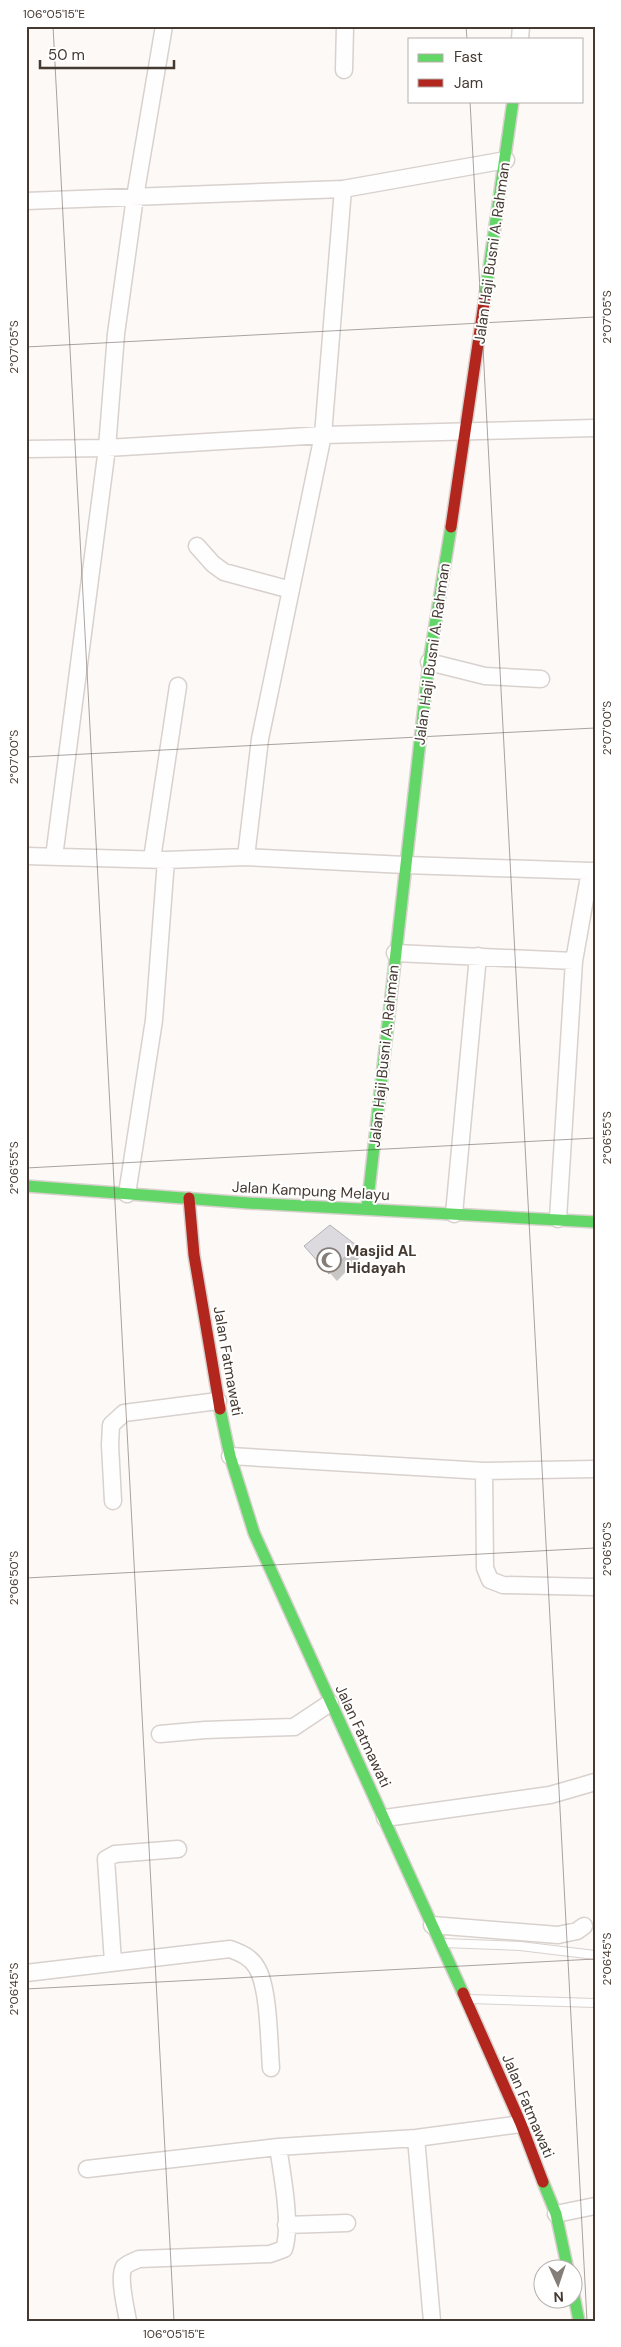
<svg xmlns="http://www.w3.org/2000/svg" width="621" height="2347" font-family="'DM Sans',sans-serif">
<rect width="100%" height="100%" fill="#fcf9f7"/>
<path fill="#0003" d="M330,1226L363,1254L337,1281L306,1246Z"/>
<path fill="#dcdade" stroke="#b3b1b6" d="M330,1225L356,1245L329,1274L304,1246Z"/>
<g fill="none" stroke-linecap="round" stroke-linejoin="round">
<g stroke="#d8d1cd" stroke-width="10">
<path id="lane" d="M443,1943L520,1946L595,1955
M469,1999L595,2003"/>
</g>
<g stroke="#d8d1cd" stroke-width="19">
<path id="street" d="M520,39L521,26
M344,70L345,26
M26,201L343,189L506,160
M26,449L107,448L323,435L595,428
M197,546L213,564L224,572L291,590
M429,662L485,676L541,679
M26,856L166,860L246,857L405,865L590,871
M54,857L107,448L116,334L135,197L164,26
M246,857L260,739L323,435L343,189
M152,859L178,686
M395,953L574,961L558,1219
M574,961L590,871H595
M127,1194L154,1020L166,860
M454,1214L478,956
M230,1456L484,1471L595,1469
M484,1471L485,1568L490,1580L503,1585L595,1587
M113,1501L110,1445L111,1425L124,1413L218,1401
M160,1734L205,1730L294,1727L330,1703
M385,1818L550,1795L595,1782
M432,1925L558,1935L577,1931L584,1926
M113,1962L106,1859L115,1854L178,1849
M26,1973L230,1949C241,1953 251,1957 257,1968C269,1988 269,2043 271,2068
M416,2138L432,2321
M87,2169L278,2147
M556,2214L595,2206
M286,2225L347,2223
M128,2321C126,2309 118,2277 124,2267C128,2263 134,2261 139,2259L270,2254L284,2249C292,2226 282,2173 278,2147L416,2138L521,2124"/>
</g>
<g stroke="#d8d1cd" stroke-width="14">
<path id="fast" d="M485,296L513,101
M26,1186L248,1203L595,1222
M367,1208L429,662L451,527
M220,1409L230,1456L254,1533L463,1993
M543,2182L556,2214L568,2270
M574,2296L579,2321"/>
</g>
<g stroke="#d8d1cd" stroke-width="14">
<path id="jam" d="M451,527L485,296
M189,1198L194,1255L220,1409
M463,1993L521,2124L543,2182"/>
</g>
<use href="#lane" stroke="#fffefe" stroke-width="8"/>
<use href="#street" stroke="#fffefe" stroke-width="16"/>
<use href="#fast" stroke="#63d668" stroke-width="11"/>
<use href="#jam" stroke="#b3261e" stroke-width="11"/>
</g>
<path fill="none" stroke="#453a32" stroke-width="1" stroke-opacity="0.45" d="M53,26L174,2321M466,26L467,39M470,101L587,2321M26,347L595,317M26,757L595,728M26,1168L595,1138M26,1578L595,1548M26,1989L595,1959"/>
<defs>
<g id="mosque-ring" transform="scale(1.25)"><circle r="9.5" fill="#fff" stroke="#857d77" stroke-width="1.5"/><path d="M3.5-4.9A6 6 0 1 0 3.5 4.9A5 5 0 1 1 3.5-4.9Z" fill="#857d77"/></g>
</defs>
<g fill-rule="evenodd">
<use href="#mosque-ring" x="329" y="1260"/>
</g>
<g text-anchor="middle" dominant-baseline="central" stroke-width="4" stroke-linejoin="round" paint-order="stroke">
<g font-size="15" fill="#453a32" stroke="#fff">
<text transform="translate(492 253) rotate(-82)">Jalan Haji Busni A. Rahman</text>
<text transform="translate(432 654) rotate(-82)">Jalan Haji Busni A. Rahman</text>
<text transform="translate(384 1056) rotate(-84)">Jalan Haji Busni A. Rahman</text>
<text transform="translate(311 1191) rotate(3)">Jalan Kampung Melayu</text>
<text transform="translate(228 1361) rotate(80)">Jalan Fatmawati</text>
<text transform="translate(363 1736) rotate(65)">Jalan Fatmawati</text>
<text transform="translate(528 2106) rotate(67)">Jalan Fatmawati</text>
</g>
<g font-size="15" font-weight="bold" fill="#453a32" stroke="#fff" text-anchor="start">
<text x="346" y="1251">Masjid AL<tspan x="346" dy="17">Hidayah</tspan></text>
</g>
</g>
<rect width="621" height="2347" fill="none" stroke="#ffffff" stroke-width="55"/>
<rect x="408" y="38" width="175" height="65" fill="#ffffff" stroke="#b5b0ad"/>
<rect x="418" y="54" width="25" height="8" fill="#63d668" stroke="#b5b0ad"/>
<text x="454" y="62" font-size="15" fill="#453a32">Fast</text>
<rect x="418" y="79" width="25" height="8" fill="#b3261e" stroke="#b5b0ad"/>
<text x="454" y="88" font-size="15" fill="#453a32">Jam</text>
<g transform="translate(558 2284) rotate(177)"><circle r="24" fill="#ffffff" stroke="#b5b0ad"/>
<path d="M0-4L9 19L0 12L-9 19Z" fill="#857d77"/>
<text y="-8" font-size="14" font-weight="bold" text-anchor="middle" fill="#453a32">N</text>
</g>
<path d="M40 60v8h134v-8" fill="none" stroke="#453a32" stroke-width="2.5"/>
<text x="48" y="60" font-size="15" fill="#453a32" stroke="#ffffff" stroke-width="4" paint-order="stroke">50 m</text>
<rect x="28" y="28" width="566" height="2292" fill="none" stroke="#453a32" stroke-width="2"/>
<g font-size="12" text-anchor="middle" fill="#453a32">
<text x="54" y="18">106°05'15"E</text>
<text transform="translate(607 317) rotate(-90)" y="4">2°07'05"S</text>
<text transform="translate(14 347) rotate(-90)" y="4">2°07'05"S</text>
<text transform="translate(607 728) rotate(-90)" y="4">2°07'00"S</text>
<text transform="translate(14 757) rotate(-90)" y="4">2°07'00"S</text>
<text transform="translate(607 1138) rotate(-90)" y="4">2°06'55"S</text>
<text transform="translate(14 1168) rotate(-90)" y="4">2°06'55"S</text>
<text transform="translate(607 1549) rotate(-90)" y="4">2°06'50"S</text>
<text transform="translate(14 1578) rotate(-90)" y="4">2°06'50"S</text>
<text transform="translate(607 1959) rotate(-90)" y="4">2°06'45"S</text>
<text transform="translate(14 1989) rotate(-90)" y="4">2°06'45"S</text>
<text x="174" y="2338">106°05'15"E</text>
</g>
</svg>
